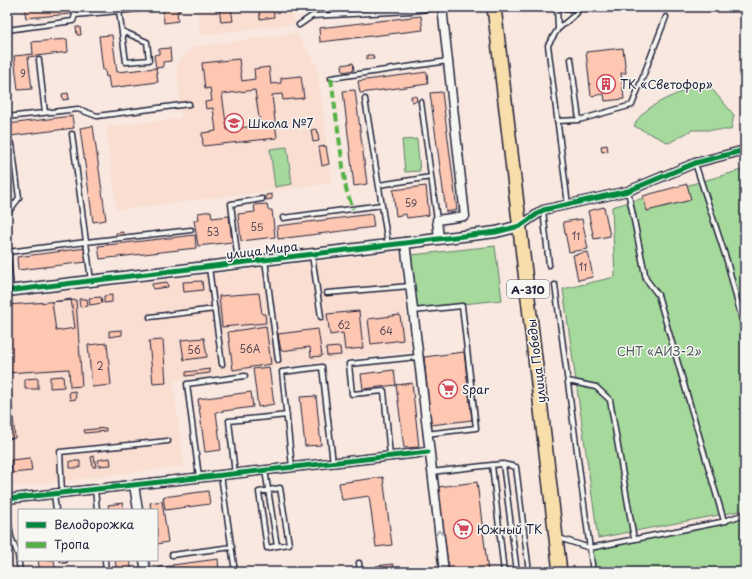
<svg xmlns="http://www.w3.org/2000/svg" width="752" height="579" font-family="'Playpen Sans',sans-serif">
<rect width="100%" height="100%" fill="#f8e8df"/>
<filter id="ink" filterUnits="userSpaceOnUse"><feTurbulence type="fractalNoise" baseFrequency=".025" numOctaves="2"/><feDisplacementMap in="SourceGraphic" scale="8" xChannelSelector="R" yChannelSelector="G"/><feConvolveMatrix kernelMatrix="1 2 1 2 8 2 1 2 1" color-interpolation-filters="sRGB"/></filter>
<g filter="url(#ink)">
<path fill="#faded2" d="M198,7H292L294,24L200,35Z
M296,33L317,65L332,183L117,210L106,127L181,118L177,63L193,47Z
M400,252L410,351L173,380L184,466L7,488V299Z"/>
<path fill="#a6d99c" stroke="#647e6c" d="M692,87L712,89L734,115L731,130H692L669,143L634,126C643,105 672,97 692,87Z
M417,139L420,171L405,172L402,140Z
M287,147L292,184L275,187L270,149Z
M745,169V510L598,538L563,289L615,277L612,207Z
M495,246L502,300L414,309L411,255Z
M745,517V572H593L590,548Z"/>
<path fill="#fec7b2" stroke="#22223b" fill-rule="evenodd" d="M24,7H70L71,14L26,18Z
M166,7H180V11H177L178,21L164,23L163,9H166Z
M219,7H234H231L233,21L221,22Z
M259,7H273L274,17L260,19Z
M592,7H635V12H592Z
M421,16L423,30L320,42L319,28Z
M76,27H80L81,35H77Z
M112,35L117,72L156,68L154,55L159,54V49L170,48L171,61L163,62V67L156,68L158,82L110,88L108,76L106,77L105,70H103L99,36Z
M67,39L68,52L28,57L32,89L18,90L14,56L33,54L32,42Z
M623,48L626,73H621L624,99L605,101L604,94L591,96L586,52Z
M367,55H373L374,59H367Z
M239,59L242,81L255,79L254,69L269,67L271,84L281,83V78L301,76L304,98L283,100L282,94L272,95L277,138L203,146L202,133L216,131L213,108L206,109L205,102L212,101L210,88L205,89L202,63ZM255,90L260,125L227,130L222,94Z
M353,63L354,70L343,72L342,65Z
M427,72L428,84L360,93L358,81Z
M355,90L367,184L354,186L343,91Z
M442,92L457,210L446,212L430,93Z
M68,93L69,99L63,100L62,94Z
M411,96H416L417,101L412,102Z
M72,116L74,128L10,136L8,124Z
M93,126L106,220L93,222L80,128Z
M317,129L319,141L313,142L311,130Z
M607,145L608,151L602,152L601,146Z
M326,146L329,164L322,166L319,147Z
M687,184L691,200L647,211L643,196Z
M426,186L429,215L407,218L406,214L396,216L393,190Z
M272,194V199L266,200V195Z
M267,204L268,210H272L275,237L241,241L238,214L255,212L254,205Z
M604,207L610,236L594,239L588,211Z
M211,211L212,218L229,216L232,242L198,246L194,220L199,219L198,213Z
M372,214L374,227L278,239L277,226Z
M582,219L588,249L569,252L563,222Z
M123,232V236L116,237V233Z
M195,235L196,248L100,259L98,246Z
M86,248L87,262L18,270L17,257Z
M588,252L593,277L578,280L573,255Z
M202,281L203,290L184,292L183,282Z
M167,282L168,287L153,289L152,284Z
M259,293L262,314H265L266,323L222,327L219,296Z
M112,295V302L104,303V296Z
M101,297L102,303L90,305L89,298Z
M71,299L75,328L56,331L52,302Z
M79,299H87L88,306L80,307Z
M76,300L82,386L70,387L69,369L7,373V305Z
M359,311L363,348L345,350L343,333L330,335L327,314Z
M400,315L403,340L371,344L368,319Z
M266,326L271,364L233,370L228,332Z
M318,329L322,356L311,357L310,347L281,351L278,334Z
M122,330V335L109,337V331Z
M204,338L207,357L184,360L181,340Z
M163,340L166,383L153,384L149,341Z
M107,343L111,385L92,387L88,345Z
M340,347L341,355L327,356L326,348Z
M464,352L472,420L431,425L424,357Z
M269,367L274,404L258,407L253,369Z
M210,369V373L186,376V372Z
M394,370L396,385L363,389L361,374Z
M63,376L64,387L50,388V377Z
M38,378V389H25V379Z
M7,379H9V389H7Z
M412,383L419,447L404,448L396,385Z
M75,391L76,399L70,400L69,392Z
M251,392L253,407L216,412L221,450L205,452L198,399Z
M7,394H11L15,438L7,439Z
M316,396L321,445L305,446L300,397Z
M106,428V431L85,433L84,430Z
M94,456L96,467H93L91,457Z
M30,458L32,471L12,473L11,460Z
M110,458L111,465L99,466L98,460Z
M70,461H80V468H70Z
M383,477L392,545L376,547L369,496L342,500L339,483Z
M477,482L488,572H449L438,487Z
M208,491L210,504L165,510L163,497Z
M162,501L168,542L157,544V510H151L150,503Z
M123,503L124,510H109L108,505Z
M218,559L219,572H173L172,565Z
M38,560H54L56,572H40Z
M115,560H130L132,572H117Z
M393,564L394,572H377L376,566Z
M171,566L172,572H160L159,567Z
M93,568L94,572H64Z"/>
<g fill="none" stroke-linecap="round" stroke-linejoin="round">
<g stroke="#22223b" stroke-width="7">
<path id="service" d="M74,7L75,15L119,11L126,62L149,60L147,42L122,31
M340,7L341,14
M410,7L411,11L442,7
M557,7L558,29
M557,9L577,8
M119,11L154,7
M299,25L312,16L411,11
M7,30L73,21L75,15
M39,60L45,113
M331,78L448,61
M365,99L388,244
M421,102L437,220
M7,117L78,109L97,116L189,104
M579,120L632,105L666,17
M557,121L579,120L571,59
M695,163L727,261L745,332
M379,185L431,177
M628,191L646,279L658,295L724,521L745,514
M568,205L548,45L558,29L577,13V7
M543,210L549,265
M7,214L19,198L12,144
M283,218L382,205
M7,246L11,289
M8,252L86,242L72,134
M312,255L321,317
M265,260L278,360
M238,262L231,204L262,199
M209,268L222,364
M91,281L86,242L191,230
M555,285L593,572
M327,293L410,286
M413,311L462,306L476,428L426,434
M150,317L215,309
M568,381L596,387L610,400L634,539
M390,456L384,391L352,394L349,364L418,357
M503,464L517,572
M492,465L503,464L516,467L529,572
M292,467L282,372L322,367L333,463
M265,470L277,546L289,544L280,488L259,492L267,548L277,546
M431,472L492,465L504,572
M235,474L229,421L287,415
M221,475L235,572
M199,477L187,384L245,376
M95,489L97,510
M62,493L60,452L168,441
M54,494L56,510
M7,511L11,537L18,555L20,572
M559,538L590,548L726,521
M172,555L232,547
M63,560H65
M105,560L106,572
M359,563L360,572"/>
</g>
<g stroke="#22223b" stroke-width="11">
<path id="minor" d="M520,226L543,210L628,191L695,163L745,150
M439,239L437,220L465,216L442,7
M405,242L444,572
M134,485L138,510
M7,499L428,452
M144,560L146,572"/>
</g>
<g stroke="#22223b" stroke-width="13">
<path id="tertiary" d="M7,291L496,232L520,226"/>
</g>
<g stroke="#22223b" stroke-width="16">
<path id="trunk" d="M494,7L560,572"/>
</g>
<use href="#service" stroke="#f6f6f2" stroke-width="4"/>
<use href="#minor" stroke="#f6f6f2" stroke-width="8"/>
<use href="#tertiary" stroke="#f6f6f2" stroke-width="10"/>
<use href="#trunk" stroke="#f8deab" stroke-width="13"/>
<path stroke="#55b146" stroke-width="4" stroke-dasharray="8 4" stroke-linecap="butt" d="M331,78L346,189L353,209"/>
<g stroke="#f6f6f2" stroke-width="8">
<path id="cycleway" d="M7,291L496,232L520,226L543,210L628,191L695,163L745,150
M7,499L428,452"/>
</g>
<use href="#cycleway" stroke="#00873e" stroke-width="5"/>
</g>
<defs><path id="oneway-chevron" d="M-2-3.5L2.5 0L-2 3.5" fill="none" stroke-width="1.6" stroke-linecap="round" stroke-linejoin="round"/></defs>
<use stroke="#9797a0" href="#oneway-chevron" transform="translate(439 533) rotate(-97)"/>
</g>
<defs>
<g id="building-ring" transform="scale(1)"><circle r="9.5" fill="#f6f6f2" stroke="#d1495b" stroke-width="1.5"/><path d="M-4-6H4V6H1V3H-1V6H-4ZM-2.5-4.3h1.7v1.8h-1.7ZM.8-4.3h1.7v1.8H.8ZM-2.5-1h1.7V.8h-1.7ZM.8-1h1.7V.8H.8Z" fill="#d1495b"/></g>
<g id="school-ring" transform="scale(1)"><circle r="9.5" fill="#f6f6f2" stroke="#d1495b" stroke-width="1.5"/><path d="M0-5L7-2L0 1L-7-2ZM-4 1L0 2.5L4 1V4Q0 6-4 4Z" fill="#d1495b"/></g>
<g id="supermarket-ring" transform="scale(1)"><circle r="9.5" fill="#f6f6f2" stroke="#d1495b" stroke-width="1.5"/><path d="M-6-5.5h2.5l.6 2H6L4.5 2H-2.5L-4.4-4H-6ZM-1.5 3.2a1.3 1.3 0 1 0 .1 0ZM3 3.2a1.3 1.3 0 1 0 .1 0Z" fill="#d1495b"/></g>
</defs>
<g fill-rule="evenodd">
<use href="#building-ring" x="606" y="84"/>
<use href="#school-ring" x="234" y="123"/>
<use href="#supermarket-ring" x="448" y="389"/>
<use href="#supermarket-ring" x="463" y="529"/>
</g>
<g text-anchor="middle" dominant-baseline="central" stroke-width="3" stroke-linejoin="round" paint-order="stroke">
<g font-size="10" fill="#594b59">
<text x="23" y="73">9</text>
<text x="411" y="202">59</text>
<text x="257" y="226">55</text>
<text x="213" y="231">53</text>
<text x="576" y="235">11</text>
<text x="583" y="266">11</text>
<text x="344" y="324">62</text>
<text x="386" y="330">64</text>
<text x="250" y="348">56А</text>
<text x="194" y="349">56</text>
<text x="100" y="365">2</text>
</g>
<rect fill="#f6f6f2" stroke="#626272" stroke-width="1" x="507" y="280" width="42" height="18" rx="3"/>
<g font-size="11" font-weight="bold" fill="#22223b">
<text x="528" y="289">А-310</text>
</g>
<g font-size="12" fill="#22223b" stroke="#f6f6f2" text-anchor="start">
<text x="620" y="84">ТК «Светофор»</text>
<text x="248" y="123">Школа №7</text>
<text x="462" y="389">Spar</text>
<text x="477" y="529">Южный ТК</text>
</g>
<g font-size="12" fill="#22223b" stroke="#f6f6f2">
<text transform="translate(262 250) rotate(-7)">улица Мира</text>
<text transform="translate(536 361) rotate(-97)">улица Победы</text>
</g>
<g font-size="12" fill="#4a5958" stroke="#f6f6f2">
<text x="659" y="351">СНТ «АИЗ-2»</text>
</g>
</g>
<rect width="752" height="579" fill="none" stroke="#f6f6f2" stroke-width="24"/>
<rect x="12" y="12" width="728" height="555" fill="none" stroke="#22223b" stroke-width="1.5" filter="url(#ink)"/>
<rect x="18" y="509" width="140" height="52" fill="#f6f6f2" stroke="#a1a1a9"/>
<rect x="26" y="522" width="20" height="6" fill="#00873e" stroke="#a1a1a9"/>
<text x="54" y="529" font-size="12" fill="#22223b">Велодорожка</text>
<rect x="26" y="542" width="20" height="6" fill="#55b146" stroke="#a1a1a9"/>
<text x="54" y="549" font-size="12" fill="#22223b">Тропа</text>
</svg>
